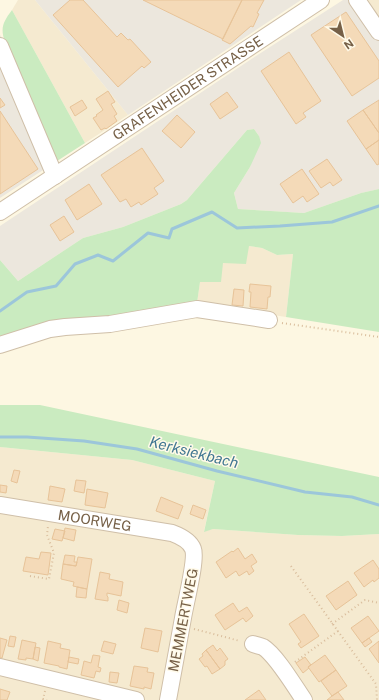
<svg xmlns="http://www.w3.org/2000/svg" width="379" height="700" font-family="'Public Sans',sans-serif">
<rect width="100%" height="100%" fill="#fdf7e2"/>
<path fill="#f5ead0" d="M18,0H35L128,115L85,143L12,10Z
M362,0H379V25Z
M249,246L262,248L277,255L293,254L286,317L197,303L200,281L223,263Z
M0,447L132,460L215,481L204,531L213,529L298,535L342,536L379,534V700H0Z"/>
<path fill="#ece7dd" d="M35,0H301L128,115Z
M343,0H362L379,25V189L361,193L304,213L238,209L234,193L250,167L259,136L254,129L247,130L187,200L181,204L123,227L83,238L18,281L0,260V226L256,56Z
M0,35L5,42L54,163L0,198Z"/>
<path fill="#caebc0" d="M12,10L85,143L54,163L5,42C0,28 3,22 12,10Z
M254,129L259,136L261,143L250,167L234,193L238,209L304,213L361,193L379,189V332L286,317L293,254L277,255L262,248L249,246L246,264L223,263L221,282H200L197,303L0,342V260L18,281L83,238L123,227L181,204L187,200L247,130Z
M0,405H40L379,477V534L342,536L298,535L213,529L204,532L215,481L132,460L0,447Z"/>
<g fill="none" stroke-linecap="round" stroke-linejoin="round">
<path stroke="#9cc6da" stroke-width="3" d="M0,311L27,292L56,286L75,264L98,255L113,261L148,233L169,238L172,229L212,212L237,228L280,226L332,222L379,206
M0,437H27L84,441L137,449L217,471L305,492L352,497L379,505"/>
</g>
<path fill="#f4dab8" stroke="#e7c398" d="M70,0H83L117,37L121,33L128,40L130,39L151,62L144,68L142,66L118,87L53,15Z
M143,0H242L223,39Z
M242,0H264L257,13L259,14L253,27L251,26L230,44L222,40Z
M346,12L379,61V78L352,96L311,35Z
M289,52L321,101L303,113L306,117L296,124L261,71Z
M108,91L115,102L111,104L117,114L114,116L117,121L106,129L105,128L101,130L93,118L97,116L96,115L103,110L96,99Z
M227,92L238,107L220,119L210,104Z
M0,98L5,105L0,108Z
M82,100L87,108L75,116L70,107Z
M379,100V133L363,110Z
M363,110L379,133V140L366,149L347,121Z
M0,111L38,169L0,194Z
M177,115L195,132L181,148L162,131Z
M379,140V164L377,165L366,149Z
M142,148L164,181L154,188L158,194L141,205L139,202L131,207L126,199L120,202L101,175Z
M327,159L342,180L333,186L330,182L321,188L309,171Z
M302,169L319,194L307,202L303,196L293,203L280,184Z
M89,184L102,204L77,220L65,200Z
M64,216L74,232L60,241L50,225Z
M250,284L271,286L270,297H268L267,309L250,307L251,292H249Z
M234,289L244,290L243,306L232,305Z
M14,470L20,471L17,483L11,481Z
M76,480L86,481L84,493L74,491Z
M0,485L7,486L6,493L0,492Z
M50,486L65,489L62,502L48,500Z
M87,489L108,493L105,508L85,505Z
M161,497L183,506L178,519L156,511Z
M193,505L206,510L203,519L190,514Z
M65,528L76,530L74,541L63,538Z
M55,529L65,531L62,541L52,539Z
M238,548L245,559L252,554L257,562L251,566L254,571L249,575L247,571L239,576L236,571L226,578L216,562L232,551L233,552Z
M41,552L51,553L48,575L23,571L26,557L39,559Z
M65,555L75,556L74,562H77L76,566L63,564Z
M78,557L92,559L87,589L73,586L74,582L61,579L63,564L76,566Z
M373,560L379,569V578L374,582L373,580L364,587L354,573Z
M100,572L110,574L109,579L123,582L121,596L107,593V596L108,597V601L95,599Z
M348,581L357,595L336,610L326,596Z
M77,587L87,589L86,598L76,597Z
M119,600L129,603L127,613L117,610Z
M233,603L239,612L247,607L253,616L246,622L243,618L225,630L215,615Z
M304,614L319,636L301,648L298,644L301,642L289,624Z
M368,616L379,631L362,643L351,628Z
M145,628L162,631L158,652L141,648Z
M10,636L16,637L14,647L8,646Z
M0,638L7,640L2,658H0Z
M369,638L372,642L365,647L362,643Z
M22,640L36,643L33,659L26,658V660L18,659Z
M48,641L61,644L60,648L70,650L67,669L59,667V666L44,663Z
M104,641L116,644L113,654L101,651Z
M379,641V663L369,649Z
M213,645L217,651L220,648L228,659L225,661V665L220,669L206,650Z
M35,647L40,648L38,661L33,659Z
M206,650L220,669L212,674L207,666L205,667L199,659L203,656L202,654Z
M93,655L100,656L98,667L101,668L100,672L96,671L94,678L81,675L84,661L91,663Z
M325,655L336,670L319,682L308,667Z
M69,657L79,659L78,664L68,662Z
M305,657L311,665L308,667L309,668L303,673L296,663Z
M134,666L148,668L147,672L154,673L151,689L144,687V689L130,686Z
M336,670L347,686L332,696L321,681Z
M110,672L119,673L117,683L109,682Z
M0,689L10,692L7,700H0Z
M259,690L266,700H245Z
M338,692L344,700H327L332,696Z"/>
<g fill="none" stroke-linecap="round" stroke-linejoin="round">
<g stroke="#cfbfa8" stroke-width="18">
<g id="minor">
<path d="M357,0L379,32"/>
<path d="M0,46L55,176"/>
<path id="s1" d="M0,212L321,0"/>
<path d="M0,345L50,329L65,327L110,324L197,309L269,320"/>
<path id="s2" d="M0,505L172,533C180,536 190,541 193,549C197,559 185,605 183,618C178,646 173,673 168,700"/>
<path d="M253,644C256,645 260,646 263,647C276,655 295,687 304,700"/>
<path d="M0,667L136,700"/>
</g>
</g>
<path stroke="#d9bd9c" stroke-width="2" stroke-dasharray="1 3" stroke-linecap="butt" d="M282,323L379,337
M291,566L376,684L377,700
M30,576L49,579L54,553L47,535L48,526
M332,624L365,600L379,603
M194,629L240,641
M295,662L338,631
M45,691L43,699L47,700"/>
<use href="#minor" stroke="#fff" stroke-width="16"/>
</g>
<g text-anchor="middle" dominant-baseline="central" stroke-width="3" stroke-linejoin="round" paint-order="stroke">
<g font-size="14" fill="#766047" stroke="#fffae9">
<text stroke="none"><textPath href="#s1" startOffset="225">GRAFENHEIDER STRASSE</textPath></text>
<text stroke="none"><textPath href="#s2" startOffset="96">MOORWEG</textPath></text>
<text transform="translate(183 620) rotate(-79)">MEMMERTWEG</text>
</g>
<g font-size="15" font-style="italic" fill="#427892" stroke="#fffae9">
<text transform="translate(194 452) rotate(14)">Kerksiekbach</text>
</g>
</g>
<g transform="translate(343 36) rotate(145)" stroke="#fffae9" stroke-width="3" paint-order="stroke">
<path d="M0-3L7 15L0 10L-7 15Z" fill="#766047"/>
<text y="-6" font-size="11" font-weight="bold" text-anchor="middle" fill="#766047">N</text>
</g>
</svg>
